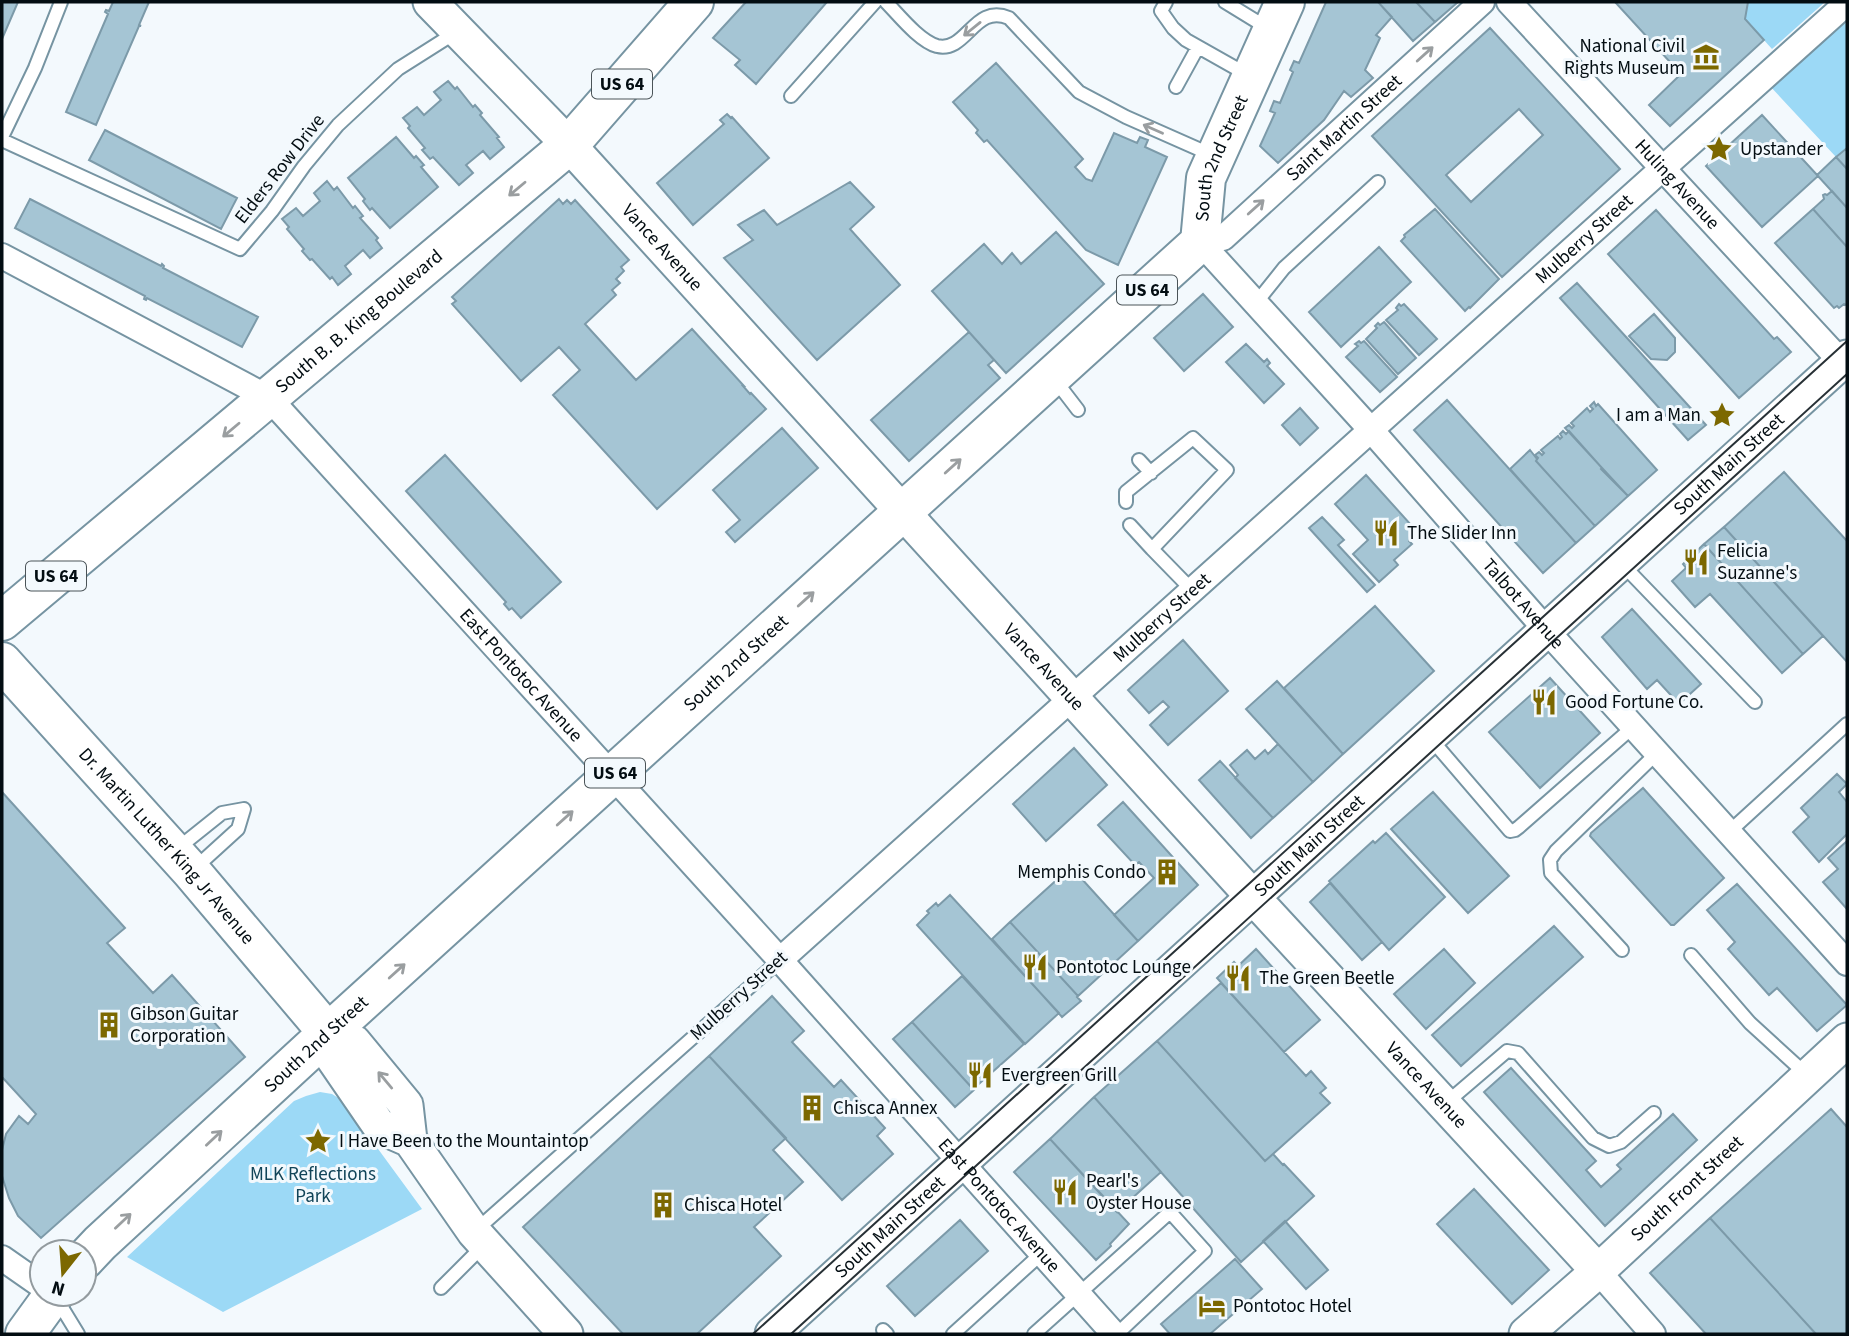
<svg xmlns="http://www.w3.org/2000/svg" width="1849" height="1336" font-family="'Source Sans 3',sans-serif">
<rect width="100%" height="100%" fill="#f3f9fd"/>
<path fill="#9cd9f6" d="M1748,2H1825L1772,49L1745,19Z
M1847,22V148L1836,157L1769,85Z
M320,1092L332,1094L343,1101L422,1209L223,1312L127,1257L294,1101L306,1096Z"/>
<path fill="#a5c5d4" stroke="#7c9aa9" stroke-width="2" fill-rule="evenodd" d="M2,2H18L2,39Z
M113,2H149L139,25L141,26H139L96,125L66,112L108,14L105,12L106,10L109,11Z
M746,2H827L756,84L735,65L740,60L713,38Z
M1326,2H1378L1392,17L1376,35L1380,38L1365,70L1373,78L1351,97L1344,91L1324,120L1278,163L1260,146L1275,113L1270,111L1274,101L1280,103L1293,72L1290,70L1294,61L1299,63Z
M1378,2H1416L1435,22L1413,41Z
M1416,2H1458L1435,22Z
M1615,2H1748L1745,19L1764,40L1670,126L1649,105L1681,74Z
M1490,28L1620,169L1502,277L1372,136ZM1519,109L1543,135L1471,202L1446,175Z
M996,63L1083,159L1075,167L1086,179L1092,181L1114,133L1137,143L1140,137L1148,140L1145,147L1167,157L1118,265L1086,250L987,140L984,142L976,133L978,130L953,102Z
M448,81L455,89L457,87L473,107L475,105L482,113L480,115L499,137L497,138L504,147L490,159L483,151L466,165L473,173L459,185L433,157L430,159L422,150L425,148L408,128L410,126L403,118L417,107L424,115L441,100L434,92Z
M727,114L731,118L732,117L769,158L693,225L657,183L724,124L720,120Z
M1762,115L1818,176L1762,227L1706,166Z
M105,130L237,198L221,229L89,160Z
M396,137L414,158L416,156L424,165L421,167L438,187L390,228L372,208L370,210L363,201L365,199L348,178Z
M1847,148V169L1836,157Z
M1836,157L1847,169V208L1817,175Z
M327,181L334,190L337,187L353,208L355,206L363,216L360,218L378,238L376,240L382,248L370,258L363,250L345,266L351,274L338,285L332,277L330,279L312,259L310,260L302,251L304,249L287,229L289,227L282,219L296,208L303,216L320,201L314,193Z
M850,182L874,207L850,229L900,285L817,360L724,258L753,240L738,225L764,210L777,225Z
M1832,191L1847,208V247L1813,209L1824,199L1823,195L1825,194L1827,195Z
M30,199L161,266L162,264L164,266L163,268L258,317L242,347L147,298L146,300L144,299L145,296L15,228Z
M559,199L563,204L567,200L571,204L575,200L629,260L621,267L624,271L616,279L620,283L612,290L616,295L585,324L636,380L692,329L744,386H743L750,394L751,393L766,409L657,509L553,395L580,370L559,347L521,381L452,304L456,301L452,297Z
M1435,209L1499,279L1470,308L1469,307L1465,311L1401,241L1405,237L1404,235Z
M1813,209L1847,247V304L1845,305L1844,304L1839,308L1837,306L1834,308L1775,243Z
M1656,210L1774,339L1777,337L1791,352L1739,398L1608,254Z
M1056,232L1104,284L1006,373L932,291L984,244L1002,264L1012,253L1021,264Z
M1379,247L1411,282L1341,347L1309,312Z
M1577,283L1706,425L1688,440L1560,298Z
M1203,294L1233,327L1184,371L1154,338Z
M1399,304L1401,306L1404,304L1437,339L1419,355L1386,320L1398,310L1396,308Z
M1654,314L1675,338V352L1667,360L1651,359L1629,336Z
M1384,322L1416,358L1398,374L1366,339L1377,328L1375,326L1378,323L1380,325Z
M969,332L994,360L988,365L1000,378L909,461L871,420Z
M1359,341L1361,343L1364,341L1397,377L1380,392L1346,357L1358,346L1355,344Z
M1246,344L1264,362L1267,359L1270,363L1267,366L1284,384L1264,403L1226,362Z
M1447,400L1576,543L1543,573L1414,430Z
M1594,402L1596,406L1598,404L1657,470L1628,496L1565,428L1569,425L1572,428L1574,426L1571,423L1587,408L1590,412L1593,409L1590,406Z
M1300,408L1318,428L1300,445L1282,425Z
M782,428L818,468L735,542L726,532L740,520L713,490Z
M1563,431L1566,434L1569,431L1602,468L1601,469L1628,496L1595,526L1536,461L1538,458L1535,455L1539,452L1542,455L1544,453L1541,450L1558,436L1560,439L1562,437L1560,434Z
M1530,450L1537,459L1536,461L1595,526L1576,543L1510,469Z
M445,455L561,582L521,618L512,608L509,610L504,604L506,602L406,491Z
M1784,472L1847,541V662L1724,527Z
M1366,475L1412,526L1409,541L1412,544L1394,560L1398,565L1379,582L1353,554L1368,540L1335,504Z
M1322,517L1344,540L1338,545L1375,585L1367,592L1309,528Z
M1724,527L1823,636L1803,654L1704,544Z
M1704,544L1803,654L1782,673L1710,594L1695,607L1672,581L1686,568L1683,564Z
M1375,606L1434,671L1343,754L1284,688Z
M1632,609L1701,684L1679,704L1657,680L1647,689L1602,637Z
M1183,640L1228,691L1168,745L1150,725L1169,707L1163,701L1149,713L1128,690Z
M1550,678L1600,733L1540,788L1489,732Z
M1277,681L1343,754L1313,782L1246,709Z
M1278,744L1313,782L1273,818L1235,778L1238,775L1230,765L1247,750L1255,759L1265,750L1268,754Z
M1074,748L1107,785L1046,841L1013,804Z
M1220,761L1273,818L1251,838L1199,780Z
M1837,774L1847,784L1839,792L1847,802V834L1819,862L1793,832L1809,817L1801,808Z
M1643,788L1724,878L1674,925H1671L1590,836L1591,833Z
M2,792L125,928L107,943L153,993L172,975L245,1057L41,1238L18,1216L9,1198L2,1176V1150L6,1134L19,1116L28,1124L36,1114L2,1077Z
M1433,792L1509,876L1468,913L1391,829Z
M1123,802L1198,885L1138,941L1114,915L1154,878L1139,862L1135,865L1098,825Z
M1386,833L1445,897L1389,950L1329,881L1373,841L1375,843Z
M1847,841V909L1823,882L1838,869L1828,858Z
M1071,867L1138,941L1078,996L1010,922Z
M1330,883L1382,942L1362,960L1310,902Z
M1737,884L1847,1005L1817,1031L1777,988L1769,995L1728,949L1735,942L1707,910Z
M950,895L1059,1013L1025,1044L917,925L929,913L927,911L936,903L938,906Z
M1010,922L1078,996L1077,997L1081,1001L1062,1017L992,939Z
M1554,926L1583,957L1461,1066L1432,1035Z
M1256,949L1320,1020L1284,1052L1217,978L1234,962L1238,966Z
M1444,949L1475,983L1426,1029L1394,994Z
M962,976L1024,1044L973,1089L912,1022Z
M1221,983L1306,1076L1311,1071L1326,1088L1320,1093L1330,1103L1265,1161L1157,1041Z
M772,996L804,1031L792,1042L834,1087L841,1080L885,1128L877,1136L893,1154L842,1200L709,1056Z
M912,1022L974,1090L955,1107L893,1039Z
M1157,1041L1265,1161L1273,1154L1283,1165L1284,1164L1314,1196L1241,1262L1094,1097Z
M709,1056L786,1138L773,1150L803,1182L754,1227L781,1256L697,1334H623L523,1227Z
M1511,1068L1596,1161L1586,1170L1601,1187L1621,1169L1617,1165L1673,1114L1697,1140L1605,1226L1484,1092Z
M1094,1097L1161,1172L1117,1212L1050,1139Z
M1831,1109L1847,1127V1334H1816L1710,1218Z
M1050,1139L1129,1224L1110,1244L1111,1246L1096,1260L1014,1172Z
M1474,1189L1549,1270L1512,1304L1437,1224Z
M1710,1218L1816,1334H1706L1650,1273Z
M960,1220L988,1251L915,1316L887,1286Z
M1285,1221L1328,1270L1306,1289L1263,1241Z
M1235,1259L1262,1289L1210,1334H1170L1161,1324Z"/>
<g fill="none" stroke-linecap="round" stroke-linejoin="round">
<g stroke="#7694a2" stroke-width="16">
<path id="lane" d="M886,2C898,14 919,41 937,46C967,53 974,3 1009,18L1079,92L1126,117L1212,155
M1166,2L1161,11L1173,28L1186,40L1248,75
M1225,2L1269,29
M1176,87L1198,47
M791,96L875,2
M2,137L35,68L61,2
M2,140L240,249L272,211L304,166L338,125L398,69L458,31
M1256,303L1284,268L1378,182
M1055,380L1078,410
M1139,460L1151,473
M1126,502V492L1193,438L1227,470L1152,549L1192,590
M1130,525L1152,549
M1621,563L1755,702
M1431,739L1510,831L1515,830L1519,827L1633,727
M1729,832L1847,724
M177,849L222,813L244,809L238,829L194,869
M1622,950L1551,873L1550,860L1556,851L1657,753
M1691,955L1750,1023L1808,1076
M1445,1104L1507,1051L1518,1053L1593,1138L1609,1146L1621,1142L1654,1113
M474,1232L780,960
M441,1288L485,1244
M56,1298L78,1334
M883,1330L887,1334
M953,1334L1041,1254
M1034,1334L1170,1212L1205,1251L1117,1334"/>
</g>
<g stroke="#7694a2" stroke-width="28">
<g id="street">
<path id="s1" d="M1509,2L1847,368"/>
<path id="s2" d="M1200,242L1372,431L1555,640L1847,963"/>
<path id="s3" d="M1200,242L1223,238L1482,2"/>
<path id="s4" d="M2,256L269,398L780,960L1114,1334"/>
<path id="s5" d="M780,960L1847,3"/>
<path d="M2,1258L42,1286"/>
<path d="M1598,1271L1653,1334"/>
</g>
</g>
<g stroke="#7694a2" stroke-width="37">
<g id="secondary">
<path id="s6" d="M430,2L569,145L1261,906L1598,1271"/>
<path d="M410,1140L380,1127L332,1057L328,1033L354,1042L406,1105L410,1140L474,1232L566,1334"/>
<path id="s7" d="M772,1334L1847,357"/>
<path id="s8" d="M1526,1334L1598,1271L1847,1040"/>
</g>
</g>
<g stroke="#7694a2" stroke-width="42">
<g id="primary">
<path id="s9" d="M2,621L569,145L694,2"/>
<path id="s10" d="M2,662L191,871L328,1033"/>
<path id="s11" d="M84,1260L100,1243L328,1033L1200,242L1206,178L1285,2"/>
<path d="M25,1334L54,1294"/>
</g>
</g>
<use href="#lane" stroke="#fff" stroke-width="12"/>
<use href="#street" stroke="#fff" stroke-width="24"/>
<use href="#secondary" stroke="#fff" stroke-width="33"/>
<use href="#primary" stroke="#fff" stroke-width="38"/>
<path stroke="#283136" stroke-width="2" d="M753,1334L1847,341
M791,1334L1847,374"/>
</g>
<defs><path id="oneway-shaft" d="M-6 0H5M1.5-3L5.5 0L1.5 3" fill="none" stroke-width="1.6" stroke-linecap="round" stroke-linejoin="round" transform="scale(1.75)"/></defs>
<g stroke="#9a9ea0">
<use href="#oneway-shaft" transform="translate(972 29) rotate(141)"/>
<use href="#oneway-shaft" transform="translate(1425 54) rotate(-42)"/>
<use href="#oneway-shaft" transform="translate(1153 129) rotate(-156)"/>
<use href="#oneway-shaft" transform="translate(517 189) rotate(140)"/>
<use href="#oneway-shaft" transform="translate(1256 207) rotate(-42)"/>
<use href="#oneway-shaft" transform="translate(231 430) rotate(140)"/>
<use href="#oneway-shaft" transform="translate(953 466) rotate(-42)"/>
<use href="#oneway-shaft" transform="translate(806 599) rotate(-42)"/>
<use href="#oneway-shaft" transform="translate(565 818) rotate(-42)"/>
<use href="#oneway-shaft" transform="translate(397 971) rotate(-42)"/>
<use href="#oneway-shaft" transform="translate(385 1080) rotate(-130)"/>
<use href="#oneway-shaft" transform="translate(214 1138) rotate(-43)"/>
<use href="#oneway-shaft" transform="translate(123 1221) rotate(-43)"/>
</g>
<defs>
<g id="museum-bare" transform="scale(2.1)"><path d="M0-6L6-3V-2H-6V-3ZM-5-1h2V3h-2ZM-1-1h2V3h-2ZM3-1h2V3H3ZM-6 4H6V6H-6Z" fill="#7c6800" stroke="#f3f9fd" stroke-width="2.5" paint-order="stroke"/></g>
<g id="sight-bare" transform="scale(2.1)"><path d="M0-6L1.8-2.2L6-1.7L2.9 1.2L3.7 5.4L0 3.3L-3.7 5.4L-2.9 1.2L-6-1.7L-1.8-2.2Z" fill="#7c6800" stroke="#f3f9fd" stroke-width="2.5" paint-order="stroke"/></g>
<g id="restaurant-bare" transform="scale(2.1)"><path d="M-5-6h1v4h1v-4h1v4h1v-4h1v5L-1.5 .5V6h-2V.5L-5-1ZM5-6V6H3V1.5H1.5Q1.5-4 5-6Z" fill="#7c6800" stroke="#f3f9fd" stroke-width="2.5" paint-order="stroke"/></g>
<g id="building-bare" transform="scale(2.1)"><path d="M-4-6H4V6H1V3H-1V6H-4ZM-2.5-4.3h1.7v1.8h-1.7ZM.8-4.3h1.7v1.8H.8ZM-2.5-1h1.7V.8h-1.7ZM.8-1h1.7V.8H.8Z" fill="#7c6800" stroke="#f3f9fd" stroke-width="2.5" paint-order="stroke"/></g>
<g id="hotel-bare" transform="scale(2.1)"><path d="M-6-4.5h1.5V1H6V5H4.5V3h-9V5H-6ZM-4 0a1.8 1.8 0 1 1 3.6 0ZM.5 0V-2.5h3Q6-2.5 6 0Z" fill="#7c6800" stroke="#f3f9fd" stroke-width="2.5" paint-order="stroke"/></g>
</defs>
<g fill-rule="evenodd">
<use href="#museum-bare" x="1706" y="57"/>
<use href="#sight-bare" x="1719" y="149"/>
<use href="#sight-bare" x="1722" y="415"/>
<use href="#restaurant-bare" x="1386" y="533"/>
<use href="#restaurant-bare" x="1696" y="562"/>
<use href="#restaurant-bare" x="1544" y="702"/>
<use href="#building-bare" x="1167" y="872"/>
<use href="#restaurant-bare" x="1035" y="967"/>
<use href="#restaurant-bare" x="1238" y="978"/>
<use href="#building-bare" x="109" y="1025"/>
<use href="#restaurant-bare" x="980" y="1075"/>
<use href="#building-bare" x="812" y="1108"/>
<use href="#sight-bare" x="318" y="1141"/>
<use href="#restaurant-bare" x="1065" y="1192"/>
<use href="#building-bare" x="663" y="1205"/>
<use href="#hotel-bare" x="1212" y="1306"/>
</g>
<g text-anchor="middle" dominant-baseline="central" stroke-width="6" stroke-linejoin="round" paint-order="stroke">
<g fill="#f3f9fd" stroke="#4b5458" stroke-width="2">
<rect x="592" y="69.5" width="60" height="29" rx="5"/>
<rect x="1117" y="275.5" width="60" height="29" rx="5"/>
<rect x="26" y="561.5" width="60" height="29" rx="5"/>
<rect x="585" y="758.5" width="60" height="29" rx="5"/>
</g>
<g font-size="18" font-weight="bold" fill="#030d12">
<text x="622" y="84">US 64</text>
<text x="1147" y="290">US 64</text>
<text x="56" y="576">US 64</text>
<text x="615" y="773">US 64</text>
</g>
<g font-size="19" fill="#030d12" stroke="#f3f9fd" text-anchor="start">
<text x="1685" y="46" text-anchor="end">National Civil<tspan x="1685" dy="22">Rights Museum</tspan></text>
<text x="1740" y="149">Upstander</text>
<text x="1701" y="415" text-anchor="end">I am a Man</text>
<text x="1407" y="533">The Slider Inn</text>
<text x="1717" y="551">Felicia<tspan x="1717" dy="22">Suzanne's</tspan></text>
<text x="1565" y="702">Good Fortune Co.</text>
<text x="1146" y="872" text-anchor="end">Memphis Condo</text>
<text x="1056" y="967">Pontotoc Lounge</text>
<text x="1259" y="978">The Green Beetle</text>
<text x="130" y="1014">Gibson Guitar<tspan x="130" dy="22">Corporation</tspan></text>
<text x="1001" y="1075">Evergreen Grill</text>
<text x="833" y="1108">Chisca Annex</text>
<text x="339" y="1141">I Have Been to the Mountaintop</text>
<text x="1086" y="1181">Pearl's<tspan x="1086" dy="22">Oyster House</tspan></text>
<text x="684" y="1205">Chisca Hotel</text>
<text x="1233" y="1306">Pontotoc Hotel</text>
</g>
<g font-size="19" fill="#030d12" stroke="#f3f9fd">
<text stroke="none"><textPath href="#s3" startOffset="187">Saint Martin Street</textPath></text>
<text stroke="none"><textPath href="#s11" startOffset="1598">South 2nd Street</textPath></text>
<text transform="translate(280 169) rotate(-52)">Elders Row Drive</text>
<text stroke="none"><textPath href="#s1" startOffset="248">Huling Avenue</textPath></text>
<text stroke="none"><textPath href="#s5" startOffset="1080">Mulberry Street</textPath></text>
<text stroke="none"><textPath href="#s6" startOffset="338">Vance Avenue</textPath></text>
<text stroke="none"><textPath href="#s9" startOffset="466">South B. B. King Boulevard</textPath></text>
<text stroke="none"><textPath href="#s7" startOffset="1293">South Main Street</textPath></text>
<text stroke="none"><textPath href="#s2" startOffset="485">Talbot Avenue</textPath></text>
<text stroke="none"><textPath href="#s5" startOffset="513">Mulberry Street</textPath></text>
<text stroke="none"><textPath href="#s11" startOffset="884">South 2nd Street</textPath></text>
<text stroke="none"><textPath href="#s6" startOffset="905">Vance Avenue</textPath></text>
<text stroke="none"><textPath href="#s4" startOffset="677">East Pontotoc Avenue</textPath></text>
<text stroke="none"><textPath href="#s7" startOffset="726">South Main Street</textPath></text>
<text stroke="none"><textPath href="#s10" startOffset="247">Dr. Martin Luther King Jr Avenue</textPath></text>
<text transform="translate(739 996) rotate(-42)">Mulberry Street</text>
<text stroke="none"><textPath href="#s11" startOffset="317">South 2nd Street</textPath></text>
<text stroke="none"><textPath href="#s6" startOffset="1472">Vance Avenue</textPath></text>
<text stroke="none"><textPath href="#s8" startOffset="217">South Front Street</textPath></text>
<text stroke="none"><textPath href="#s4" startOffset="1391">East Pontotoc Avenue</textPath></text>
<text stroke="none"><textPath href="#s7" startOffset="159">South Main Street</textPath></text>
</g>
<g font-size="19" fill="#114458" stroke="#f3f9fd">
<text x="313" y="1174">MLK Reflections<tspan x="313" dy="22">Park</tspan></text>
</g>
</g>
<rect width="1849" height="1336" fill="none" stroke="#030d12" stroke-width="7"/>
<g transform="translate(63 1273) rotate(197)"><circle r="33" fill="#f3f9fd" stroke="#939b9f" stroke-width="2"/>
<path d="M0-5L12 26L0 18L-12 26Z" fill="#7c6800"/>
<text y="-10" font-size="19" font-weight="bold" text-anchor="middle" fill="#030d12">N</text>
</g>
</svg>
